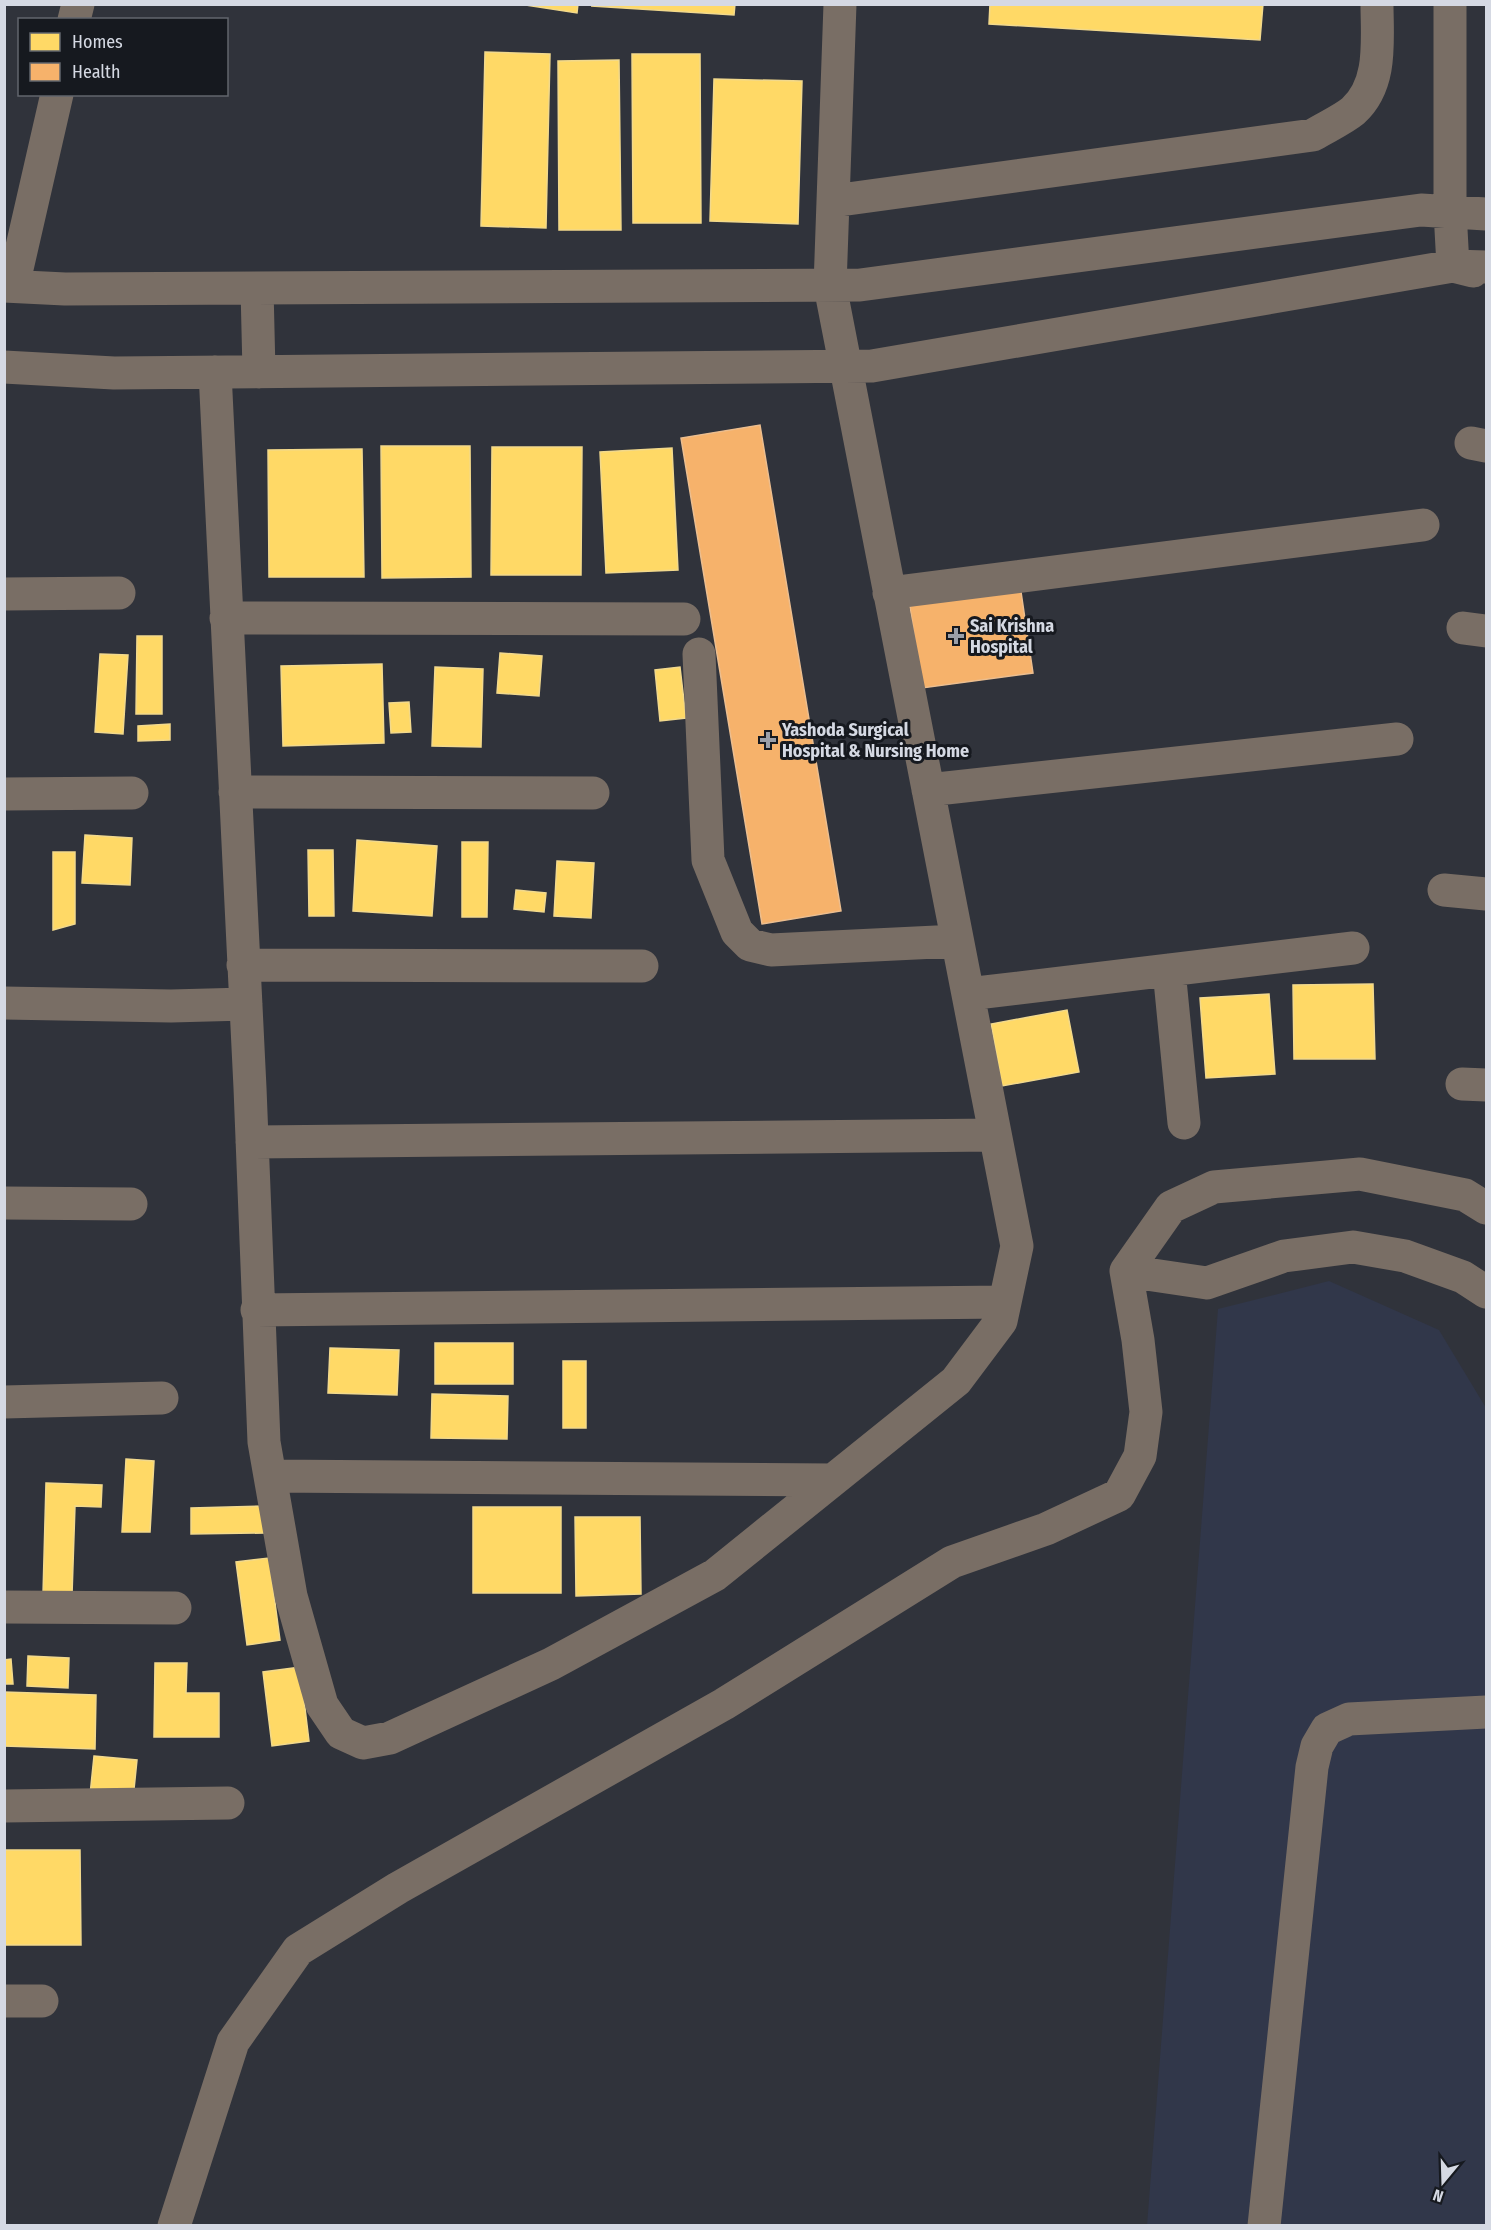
<svg xmlns="http://www.w3.org/2000/svg" width="1491" height="2230" font-family="'Fira Sans Condensed',sans-serif">
<rect width="100%" height="100%" fill="#30333b"/>
<path fill="#31374a" d="M1329,1281L1439,1330L1486,1408V2225L1147,2226L1218,1309Z"/>
<path fill="#ffd966" stroke="#f2d98c" stroke-width="1.5" d="M519,4H578L577,13Z
M593,4H735L734,15L592,6Z
M990,4H1263L1260,40L989,24Z
M485,52L550,54L546,228L481,226Z
M632,54H700L701,223H633Z
M619,60L621,230H559L558,61Z
M714,79L802,81L798,224L710,221Z
M381,446H470L471,577L382,578Z
M492,447H582L581,575H491Z
M672,448L678,570L606,573L600,452Z
M362,449L364,577H269L268,450Z
M137,636H162V714H136Z
M500,653L542,656L539,696L497,693Z
M100,654L128,655L123,734L95,732Z
M382,664L384,743L283,746L281,666Z
M435,667L483,669L481,747L432,746Z
M680,667L686,718L660,721L655,670Z
M409,702L411,732L391,733L389,703Z
M170,724V740L138,741V726Z
M85,835L132,838L130,885L82,883Z
M357,840L437,846L432,916L353,911Z
M462,842H488L487,917H462Z
M308,850H333L334,916H309Z
M53,852H75V924L53,930Z
M557,861L594,863L591,918L554,916Z
M516,890L546,893L544,912L514,909Z
M1373,984L1375,1059H1294L1293,985Z
M1269,994L1275,1074L1206,1078L1200,998Z
M1067,1010L1079,1072L1002,1086L991,1024Z
M435,1343H513V1384H435Z
M330,1348L399,1350L397,1395L328,1393Z
M563,1361H586V1428H563Z
M432,1394L508,1396L507,1439L431,1438Z
M126,1459L154,1461L150,1532H122Z
M46,1483L102,1485L101,1507L75,1506L72,1595L43,1594Z
M264,1506V1533L191,1534V1508Z
M473,1507H561V1593H473Z
M575,1517H640L641,1594L576,1596Z
M269,1558L280,1640L247,1645L236,1562Z
M28,1656L69,1658L68,1688L27,1686Z
M11,1659L13,1684H4V1660Z
M155,1663H187L186,1693H219V1737H154Z
M300,1667L309,1741L272,1746L263,1672Z
M4,1692L96,1695L95,1749L4,1746Z
M94,1756L137,1760L133,1799L90,1795Z
M4,1850H80L81,1945H4Z"/>
<path fill="#f6b26b" stroke="#ecbe8f" stroke-width="1.5" d="M760,425L841,911L762,924L681,438Z
M1020,585L1033,673L922,688L909,601Z"/>
<g fill="none" stroke-linecap="round" stroke-linejoin="round">
<path stroke="#796e65" stroke-width="33" d="M1450,4V211L1453,266L1473,271
M74,20L78,4
M833,201L1313,135C1326,127 1342,120 1353,111C1383,84 1377,40 1377,4
M4,286L65,289L860,285L1421,210L1486,214
M13,286L57,94
M257,288L259,372
M4,367L114,373L872,366L1453,266L1486,267
M215,372L250,1088L264,1442L291,1596L322,1705L341,1733L363,1743L390,1738L551,1664L715,1575L956,1381L1001,1321L1017,1246L830,286L840,4
M1471,443L1486,446
M889,593L1423,525
M4,594L119,593
M226,618L684,619
M1463,628L1486,631
M699,654L708,860L737,932L750,945L771,950L957,941
M928,790L1397,739
M235,792L593,793
M4,794L132,793
M1444,890L1486,894
M243,965L642,966
M1169,970L1184,1123
M968,994L1353,948
M4,1003L171,1006L246,1004
M1462,1084L1486,1085
M252,1142L995,1135
M4,1203L131,1204
M1126,1271L1207,1283L1284,1256L1353,1247L1405,1256L1463,1277L1486,1292
M257,1310L1005,1302
M4,1402L162,1398
M270,1476L833,1480
M4,1607L175,1608
M4,1806L228,1803
M4,2001H42
M174,2226L233,2042L298,1950L398,1888L724,1704L952,1562L1046,1529L1119,1495L1140,1456L1146,1412L1138,1340L1126,1271L1171,1207L1214,1187L1360,1174L1465,1195L1486,1208
M1264,2226L1312,1767L1317,1746L1327,1729L1349,1719L1486,1712"/>
</g>
<g fill="#9b9fa8" stroke="#16191f" stroke-width="2">
<path d="M953 627h6v6h6v6h-6v6h-6v-6h-6v-6h6z"/>
<path d="M765 731h6v6h6v6h-6v6h-6v-6h-6v-6h6z"/>
</g>
<g text-anchor="middle" dominant-baseline="central" stroke-width="6" stroke-linejoin="round" paint-order="stroke">
<g font-size="18" font-weight="bold" fill="#d5d9e3" stroke="#16191f" text-anchor="start">
<text x="970" y="626">Sai Krishna<tspan x="970" dy="21">Hospital</tspan></text>
<text x="782" y="730">Yashoda Surgical<tspan x="782" dy="21">Hospital &amp; Nursing Home</tspan></text>
</g>
</g>
<rect width="1491" height="2230" fill="none" stroke="#d5d9e3" stroke-width="12"/>
<rect x="18" y="18" width="210" height="78" fill="#16191f" stroke="#62666d" stroke-width="1.5"/>
<rect x="30" y="33" width="30" height="18" fill="#ffd966" stroke="#62666d" stroke-width="1.5"/>
<text x="72" y="48" font-size="18" fill="#d5d9e3">Homes</text>
<rect x="30" y="63" width="30" height="18" fill="#f6b26b" stroke="#62666d" stroke-width="1.5"/>
<text x="72" y="78" font-size="18" fill="#d5d9e3">Health</text>
<g transform="translate(1443 2182) rotate(199)" stroke="#16191f" stroke-width="4.5" paint-order="stroke">
<path d="M0-4.5L10 22L0 15L-10 22Z" fill="#d5d9e3"/>
<text y="-9" font-size="16" font-weight="bold" text-anchor="middle" fill="#d5d9e3">N</text>
</g>
</svg>
